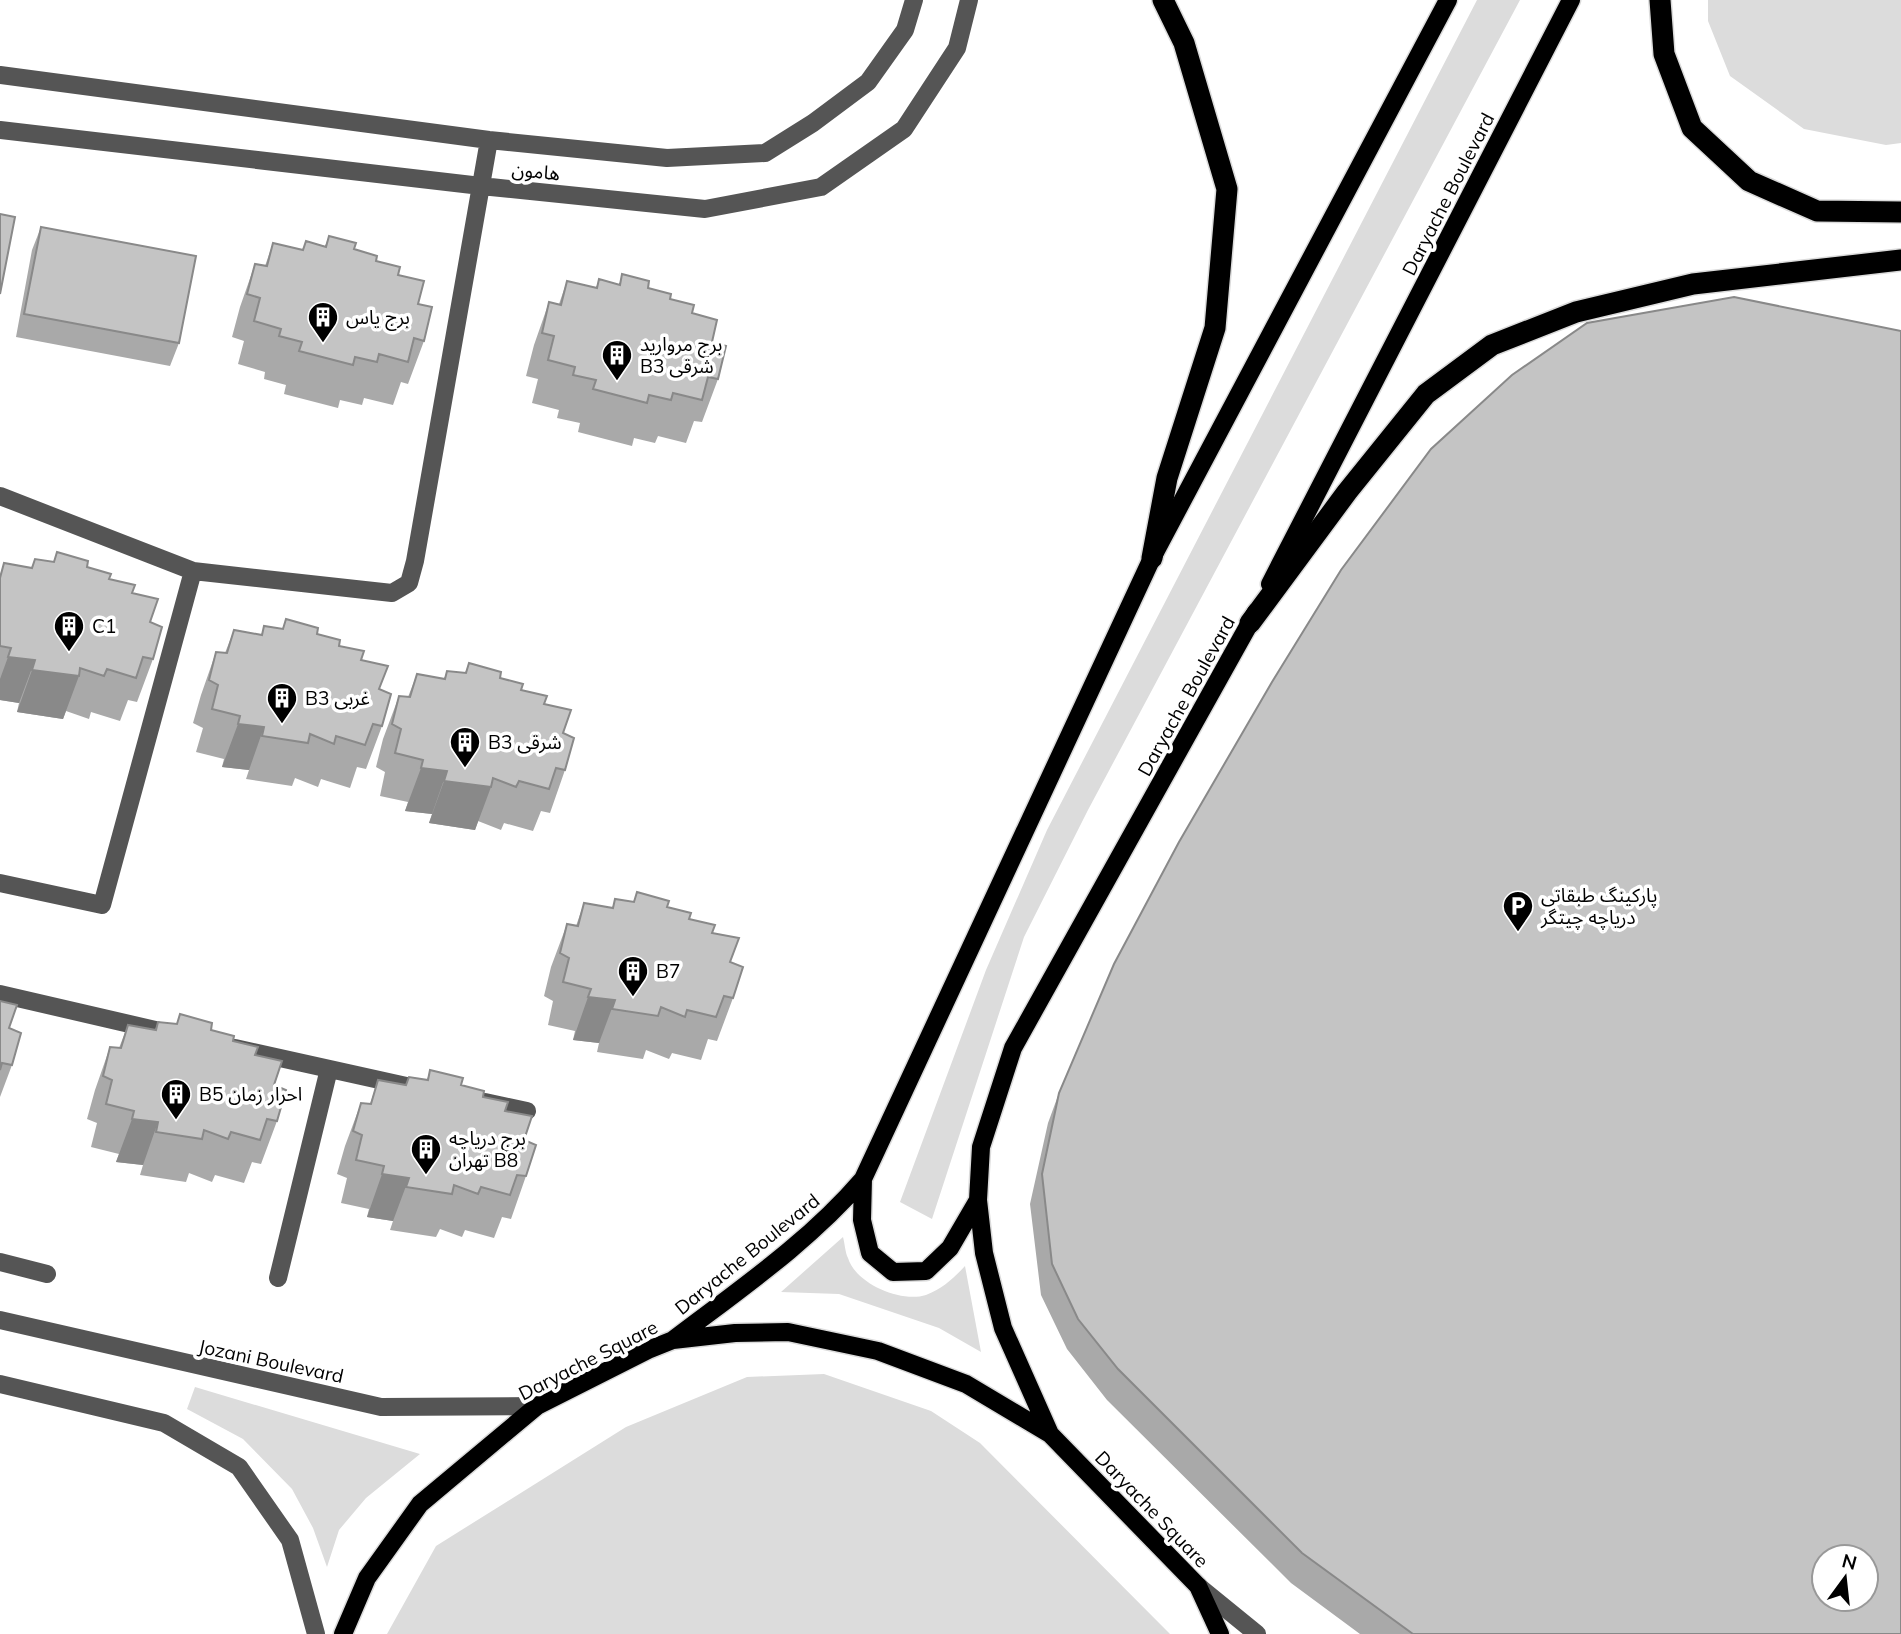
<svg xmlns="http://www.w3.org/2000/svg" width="1901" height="1634" font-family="Mulish,'Noto Sans Arabic',sans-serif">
<rect width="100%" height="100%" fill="#fff"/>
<path fill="#dcdcdc" d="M1477,0H1520L1088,810L1024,937L932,1219L900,1202L986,970L1047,830Z
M1708,0H1901V143L1886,145L1804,129L1730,76L1708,21Z
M843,1237C845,1244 845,1252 848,1258C856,1284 901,1303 926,1295C942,1289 954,1278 965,1266L981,1352L939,1328L839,1294L781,1292Z
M824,1374L931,1411L980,1443L1170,1634H387L436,1546L626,1427L747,1377Z
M195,1387L420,1454L366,1498L339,1530L327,1567L313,1528L292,1489L243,1439L187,1409Z"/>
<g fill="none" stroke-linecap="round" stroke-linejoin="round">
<g stroke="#dbdbdb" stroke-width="21">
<path id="major" d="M1270,584L1571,0
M863,1179L862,1220L870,1253L893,1272L926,1271L950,1248L978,1200
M673,1340C740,1289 809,1242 863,1179L1152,558L1448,0
M1050,1434L1003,1328L984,1253L978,1200L981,1147L1013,1048L1256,612
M343,1634L367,1578L420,1504L537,1406L648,1350L673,1340L735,1333L788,1332L878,1351L966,1384L1050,1434L1198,1586L1220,1634"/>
</g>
<g stroke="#dbdbdb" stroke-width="24">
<path id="highway" d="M1660,0L1664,54L1692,128L1749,181L1817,211L1901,212
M1152,558L1167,478L1215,328L1227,189L1184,43L1163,0
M1250,623L1347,492L1426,394L1492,345L1576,312L1693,284L1901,260"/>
</g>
<path stroke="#555" stroke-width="18" d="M0,75L489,140L667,158L765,153L813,123L868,82L905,30L914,0
M0,130L481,186L705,209L821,187L904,129L957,48L969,0
M0,496L193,571L392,593L409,583L415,561L489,140
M0,883L102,905L193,571
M0,994L177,1035
M235,1048L420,1089
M485,1102L527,1111
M0,1262L47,1274
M278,1278L329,1069
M0,1320L381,1407L537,1406
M0,1384L164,1423L239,1467L290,1540L316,1634
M1198,1586L1257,1634"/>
<use href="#major" stroke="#000" stroke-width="18"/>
<use href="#highway" stroke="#000" stroke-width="21"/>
</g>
<path fill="#a9a9a9" d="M41,227L179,343L170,366L16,337L32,250Z
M329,236L398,275L418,304L424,341L408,384L401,382L393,405L364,398L362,405L340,400L338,408L284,394L286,385L264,379L265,372L238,364L244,341L232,337L240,307L255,264L265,266L273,243L303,250L306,241L325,246Z
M622,274L670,299L692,313L712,342L718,379L702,422L694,421L686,443L658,436L655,443L634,438L632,446L578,432L580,423L557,418L559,410L532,403L538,379L526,376L534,345L549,302L559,304L567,281L596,288L599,279L619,285Z
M4,563L32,568L87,567L132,593L150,622L153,659L137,702L128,700L120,721L91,712L89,719L66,711L63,719L17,712L19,703L0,700V575Z
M234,630L261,635L317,634L339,646L361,660L380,689L382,726L366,769L357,767L350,788L321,779L318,787L295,778L292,786L246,779L249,770L222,767L224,759L196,752L203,728L193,723L201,695L216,652L225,653Z
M469,663L521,690L544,704L563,733L565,770L550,813L541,811L533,831L504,823L501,830L478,821L475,830L429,823L432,814L405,811L408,802L380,796L385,772L376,767L383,739L399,696L408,697L417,674L444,679L447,671L465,673Z
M584,903L612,908L667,907L712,933L730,962L733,998L717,1041L708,1039L701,1060L672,1053L669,1059L646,1050L643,1059L597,1052L599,1043L573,1040L575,1031L548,1025L553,1001L544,996L551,967L567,924L576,926Z
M0,1001L9,1028L12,1065L0,1097Z
M180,1014L233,1041L255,1055L274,1085L277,1121L261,1164L252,1162L244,1183L215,1175L212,1182L189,1173L186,1182L140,1175L143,1165L116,1162L119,1154L91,1147L97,1123L87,1119L95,1090L110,1047L119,1048L128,1025L155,1030L158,1022L177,1024Z
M430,1070L483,1097L505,1111L524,1140L526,1176L511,1219L502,1217L494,1238L465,1230L462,1237L440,1229L436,1237L390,1230L393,1221L367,1217L369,1209L341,1203L347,1178L337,1174L345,1146L361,1103L370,1104L378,1080L406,1085L427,1080Z
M1059,1093L1901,1634H1360L1291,1583L1107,1400L1067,1349L1041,1295L1030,1204L1048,1123Z"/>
<path fill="#898989" d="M8,657L35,660L19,703L0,700V679Z
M32,670L79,676L63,719L17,712Z
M238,724L264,727L249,770L222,767Z
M421,768L447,771L432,814L405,811Z
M444,781L491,787L475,830L429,823Z
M588,997L615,1000L599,1043L573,1040Z
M132,1119L158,1122L143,1165L116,1162Z
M382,1174L409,1178L393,1221L367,1217Z"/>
<path fill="#c4c4c4" stroke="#898989" stroke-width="2" fill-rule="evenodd" d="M0,214L15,217L0,294Z
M41,227L196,256L179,343L24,314Z
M329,236L356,243L354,249L377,256L376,261L400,267L398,275L424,281L418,304L432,307L424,341L414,338L408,362L379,354L377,362L355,357L353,365L299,351L302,342L279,336L281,329L254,321L260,298L247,294L255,264L267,266L273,243L303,250L306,241L326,247Z
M622,274L649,281L648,288L671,294L670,299L694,305L692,313L717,320L712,342L726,346L718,379L708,377L702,400L673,393L671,400L649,395L647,403L593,389L596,380L573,375L575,367L548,360L554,336L542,333L549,302L561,305L567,281L597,288L599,279L620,285Z
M1734,297L1901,331V1634H1413L1302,1553L1118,1369L1078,1319L1052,1264L1042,1174L1059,1093L1114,964L1179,842L1272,682L1341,570L1431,449L1512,375L1587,323ZM1824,1557H1866V1599H1824Z
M57,552L88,561L87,567L111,574L109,579L135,585L132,593L158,599L150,622L162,627L153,659L143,657L136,678L107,669L104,676L80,668L79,676L32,670L35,660L8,657L11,648L0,646V578L4,563L32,568L35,559L54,562Z
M286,619L318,628L317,634L340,640L339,646L364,651L361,660L388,666L379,689L391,694L382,726L373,724L365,745L336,736L334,744L310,734L308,743L262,736L264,727L238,724L240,716L212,709L218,685L209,680L216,652L227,653L234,630L262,635L264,626L283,629Z
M469,663L501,672L500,678L523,684L521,690L547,696L544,704L571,710L563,733L574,738L565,770L556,768L549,789L519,781L516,787L493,778L491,787L444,781L447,771L421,768L423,760L395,753L401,729L392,724L399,696L410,697L417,674L445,679L447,671L466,673Z
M637,892L669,901L667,907L691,913L689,919L715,925L712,933L739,938L730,962L743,967L733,998L724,996L716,1017L687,1010L685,1017L661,1007L658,1016L612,1009L615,1000L588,997L591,989L563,982L569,958L560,953L567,924L578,926L584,903L613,908L615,899L634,902Z
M0,1001L17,1005L9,1028L21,1033L12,1065L2,1063L0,1070Z
M180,1014L212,1023L211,1030L234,1036L233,1041L258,1047L255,1055L282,1061L274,1085L286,1090L277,1121L267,1119L260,1140L231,1132L228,1139L204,1130L202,1139L156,1132L158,1122L132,1119L134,1111L106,1104L112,1080L103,1076L110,1047L121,1048L128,1025L156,1030L158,1022L177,1024Z
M430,1070L463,1078L461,1085L484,1091L483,1097L508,1102L505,1111L532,1116L524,1140L536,1145L526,1176L517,1175L510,1195L481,1187L478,1194L454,1185L452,1194L406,1187L409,1178L382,1174L384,1166L356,1160L362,1135L353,1131L361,1103L371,1104L378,1080L406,1085L409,1077L428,1080Z"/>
<defs>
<g id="building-pin" transform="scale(1.575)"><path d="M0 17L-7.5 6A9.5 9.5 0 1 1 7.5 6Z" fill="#000" stroke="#fff"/><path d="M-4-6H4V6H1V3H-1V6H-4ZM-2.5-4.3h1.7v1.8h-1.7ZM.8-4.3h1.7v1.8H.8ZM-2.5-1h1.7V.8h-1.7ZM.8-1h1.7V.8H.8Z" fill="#fff"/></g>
<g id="parking-pin" transform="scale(1.575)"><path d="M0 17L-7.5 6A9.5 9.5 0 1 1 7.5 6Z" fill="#000" stroke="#fff"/><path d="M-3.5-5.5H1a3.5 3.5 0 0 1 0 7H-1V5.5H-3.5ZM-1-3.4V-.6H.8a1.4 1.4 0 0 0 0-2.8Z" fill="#fff"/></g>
</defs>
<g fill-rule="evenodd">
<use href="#building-pin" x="323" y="317"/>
<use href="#building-pin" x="617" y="355"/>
<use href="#building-pin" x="69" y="626"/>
<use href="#building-pin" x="282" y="698"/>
<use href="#building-pin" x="465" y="742"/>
<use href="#parking-pin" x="1518" y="906"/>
<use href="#building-pin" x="633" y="971"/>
<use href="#building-pin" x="176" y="1094"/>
<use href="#building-pin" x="426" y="1149"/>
</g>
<g text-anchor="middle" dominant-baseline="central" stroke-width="7" stroke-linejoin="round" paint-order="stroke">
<g font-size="19" fill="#000" stroke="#fff">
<text transform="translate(536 171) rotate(6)">هامون</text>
<text transform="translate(1448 194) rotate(-63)">Daryache Boulevard</text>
<text transform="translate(1186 696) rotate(-61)">Daryache Boulevard</text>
<text transform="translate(747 1254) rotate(-39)">Daryache Boulevard</text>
<text transform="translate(588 1360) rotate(-27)">Daryache Square</text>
<text transform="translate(271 1361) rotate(12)">Jozani Boulevard</text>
<text transform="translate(1152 1509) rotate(46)">Daryache Square</text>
</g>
<g font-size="19" fill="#000" stroke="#fff" text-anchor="start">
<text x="346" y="317">برج یاس</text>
<text x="640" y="344">برج مروارید<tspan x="640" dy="22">B3 شرقی</tspan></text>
<text x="92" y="626">C1</text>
<text x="305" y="698">B3 غربی</text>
<text x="488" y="742">B3 شرقی</text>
<text x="1541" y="895">پارکینگ طبقاتی<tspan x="1541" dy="22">دریاچه چیتگر</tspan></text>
<text x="656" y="971">B7</text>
<text x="199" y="1094">B5 احرار زمان</text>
<text x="449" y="1138">برج دریاچه<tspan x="449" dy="22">تهران B8</tspan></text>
</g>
</g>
<g transform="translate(1845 1578) rotate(15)"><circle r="33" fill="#ffffff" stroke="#999999" stroke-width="2"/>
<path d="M0-5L12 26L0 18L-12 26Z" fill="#000000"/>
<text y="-10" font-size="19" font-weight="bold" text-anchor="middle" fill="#000000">N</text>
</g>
</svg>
